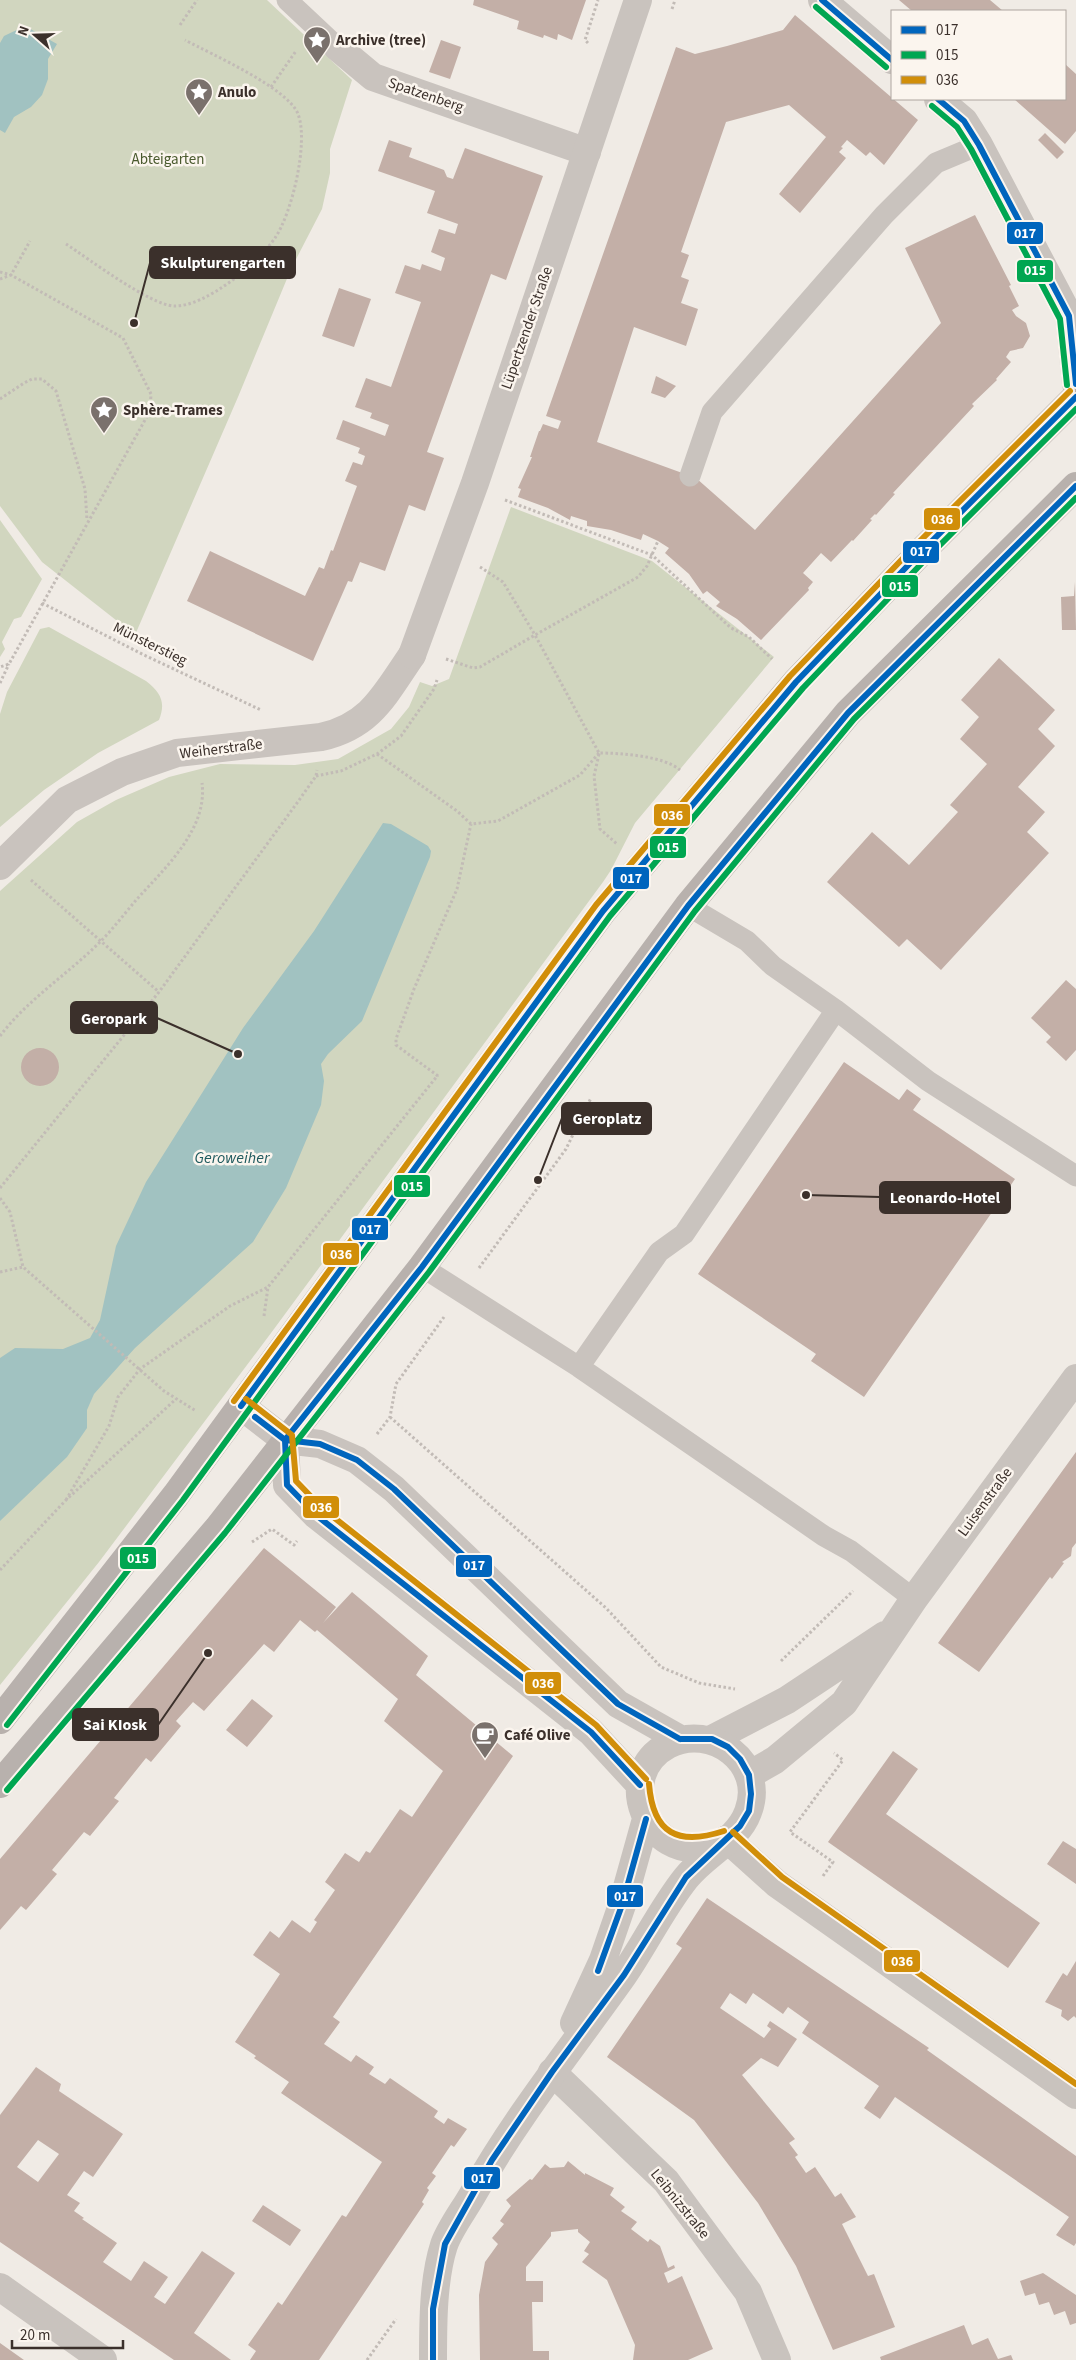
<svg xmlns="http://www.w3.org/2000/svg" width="1076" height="2360" font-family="'Source Sans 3',sans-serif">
<rect width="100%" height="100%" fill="#f0ebe5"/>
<path fill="#d1d6bf" d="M0,0H267L352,80L330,149V173L322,209L291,269L238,397L135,635L42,562L0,506Z
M511,507L652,561L774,657L635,823L611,870L603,882L274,1329L99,1562L0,1685V891L77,822L116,800L169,777L220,764L295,765L338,759L391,729L409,707L420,682L432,686L449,679Z
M0,520L42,579L21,617L14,619L2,642L5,649L0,657Z
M49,627L146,681C161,693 166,702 159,720L98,753L44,790L0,827V714L7,692L40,629Z"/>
<path fill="#a1c2c1" d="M25,26L57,44L48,59V79L42,95L31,107L14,117L5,133L0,130V43L4,36Z
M383,823L391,824L428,846L431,851L430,857L362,1021L328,1054L321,1064L324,1081L321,1105L286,1188L253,1242L135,1348L94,1394L87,1410V1428L67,1457L0,1521V1358L15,1348L63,1349L90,1338L100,1320L116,1246L146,1182L243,1028L314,931Z"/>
<path fill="#c3afa7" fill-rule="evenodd" d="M474,0H586L572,40L558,34L557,40L544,35L543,38L517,29L519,21L473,5Z
M899,0H990L1003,11H912Z
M795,15L918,120L884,165L870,152L866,156L847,140L841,147L843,148L839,152L846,158L800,213L779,194L826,137L789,105L726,122L681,252L689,255L681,277L689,280L681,303L698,309L686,346L634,327L597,442L696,478L755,530L941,323L905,248L975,215L1011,285L1009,286L1019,306L1012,310L1016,316L1026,323L1030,336L1023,348L1010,351L1006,357L1011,362L996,379L997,380L972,404L974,406L893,493L895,494L876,515L875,514L870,519L872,520L853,541L852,540L831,562L821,553L803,573L813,582L808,588L809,590L761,640L737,619L716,606L720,602L707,591L703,594L689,574L665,553L669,548L658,541L643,534L641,540L611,530L587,526V521L571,516L570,520L548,508L518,497L521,489L518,488L532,457H530L539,431H540L543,424L558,429L561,421L546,416L676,47L695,54L727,46L783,30Z
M441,40L461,47L450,79L429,72Z
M1065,64L1076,74V131L1065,144L1014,99H1065Z
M1045,133L1064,152L1057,159L1038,140Z
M389,140L412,148L409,157L444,170L447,177L453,179L465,148L543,176L506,280L491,274L427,452L444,458L425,511L409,505L385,571L360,562L352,582L348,581L313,661L187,601L210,551L305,596L319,567L324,569L331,550L333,551L357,486L345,481L353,462L362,465L365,456L358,453L360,448L336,439L343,420L385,436L389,425L370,418L372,413L355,407L366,378L391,387L421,302L395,293L405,265L420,270L422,264L441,271L445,258L431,252L439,229L455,234L458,224L427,213L435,191L378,171Z
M339,288L371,299L354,347L322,336Z
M656,376L676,386L665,398L651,393Z
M1075,582L1076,630H1062L1061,597L1074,596Z
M999,658L1055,710L1038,729L1055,746L1018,787L1045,812L1027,832L1049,853L941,970L907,939L899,947L827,882L872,832L909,865L958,812L950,805L987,764L960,739L979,717L961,700Z
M1066,980L1076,989V1050L1066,1061L1046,1042L1051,1037L1031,1018Z
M21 1067a19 19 0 1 1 38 0a19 19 0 1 1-38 0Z
M844,1062L899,1100L907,1089L921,1099L913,1110L1015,1179L864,1397L811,1361L816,1354L698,1274Z
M1076,1452V1543L1072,1548L1071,1556L1062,1562L1064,1563L1052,1579L1050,1577L979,1672L938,1643Z
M264,1548L336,1607L323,1623L352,1592L428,1656L416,1675L513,1756L333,2017L340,2022L324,2044L351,2062L356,2055L374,2067L369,2074L385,2084L390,2078L438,2111L434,2117L444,2124L448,2118L467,2129L454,2147L451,2145L432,2173L436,2176L427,2188L429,2190L422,2202L424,2204L319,2360H250L256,2351L248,2345L278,2302L282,2305L342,2215L346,2217L382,2162L281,2093L289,2082L254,2058L256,2056L235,2042L280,1974L253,1955L270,1931L279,1938L292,1920L310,1933L317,1922L314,1920L335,1890L325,1882L345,1853L359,1862L366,1851L370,1853L400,1809L412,1817L443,1771L384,1721L398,1699L317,1630L315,1632L300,1620L274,1652L264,1644L204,1711L193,1702L176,1721L181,1726L151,1762L146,1758L114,1798L119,1801L90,1836L84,1832L52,1870L57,1874L26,1910L21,1906L0,1930V1859Z
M252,1699L273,1716L247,1747L226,1730Z
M893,1751L918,1769L886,1814L1040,1923L1008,1968L828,1842Z
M1063,1841L1076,1849V1884L1047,1864Z
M707,1898L929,2048L927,2050L1076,2156V2243L1074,2246L1056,2235L1069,2217L895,2097L880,2119L864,2108L879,2086L802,2033L809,2022L788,2007L783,2014L753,1993L746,2004L730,1993L720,2008L764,2038L771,2029L767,2026L770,2021L797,2039L778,2067L761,2058L742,2075L795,2139L789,2143L798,2155L795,2157L806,2173L815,2167L835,2197L841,2193L856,2217L842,2224L868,2276L874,2274L895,2327L833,2350L796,2266L758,2203L694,2120L607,2057L682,1948L676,1944Z
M1076,1961V2018L1074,2016L1068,2021L1061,2016L1062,2010L1045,2002L1063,1973L1067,1976Z
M36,2067L61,2084L59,2091L123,2134L93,2177L84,2171L67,2195L80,2203L74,2211L84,2218L82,2219L117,2243L103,2262L131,2281L144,2261L168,2277L154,2297L165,2304L202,2251L235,2273L194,2333L231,2360H174L0,2242V2115ZM38,2140L59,2154L38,2182L17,2167Z
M568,2161L585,2175V2173L614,2188L610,2195L625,2207L621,2211L637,2222L631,2229L648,2242L650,2239L660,2246L668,2268L674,2265L675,2268L664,2273L668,2283L682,2276L713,2349L688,2360H633L635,2345L607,2280L582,2262L589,2254L584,2251L590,2242L578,2232V2229L551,2232V2236L526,2267V2281H543V2302H532L533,2351H549V2360H480L479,2295L485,2262L498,2244L492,2238L504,2224L500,2221L511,2206L506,2200L530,2179L532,2180L545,2164L550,2168L564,2167Z
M263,2205L301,2230L290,2246L252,2221Z
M1043,2273L1076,2295V2323L1070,2325L1065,2311L1054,2315L1049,2302L1039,2305L1035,2293L1025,2296L1020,2281Z
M964,2325L972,2345L988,2338L998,2359L1011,2355L1013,2360H881L880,2357Z
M0,2343L24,2360H0Z"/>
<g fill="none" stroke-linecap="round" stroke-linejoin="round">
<path stroke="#c2bbb6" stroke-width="3" stroke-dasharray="2.5 2.5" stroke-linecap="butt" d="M672,9L675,0
M180,25L197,0
M588,43L585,40L598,0
M271,87L296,51
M66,244C89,259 150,305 174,306C206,307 258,263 275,238C292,213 309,142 298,114C288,88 211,54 185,40
M0,272L11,275L123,338L151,394L150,411L9,664L0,667
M0,279L11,275L30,241
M0,399L24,383L32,379H42L56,391L85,489L87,520
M505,500L652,555L731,628L749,637L772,659
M480,567L503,582L535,635L638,577L647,566L658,541
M42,603L144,655L261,710
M446,659L473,668L480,667L535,635L599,753C621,753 664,756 680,770
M0,683L9,664
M377,754L457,811L471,824L498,821L580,775L599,753
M599,754L594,776L600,829L617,844
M316,776L341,771L377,754L401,736L434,689L437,680
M31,880L159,992
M0,1036C27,1000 68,974 100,942C113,929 125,913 137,899C165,868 208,829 202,783
M438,1076L396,1045V1039L414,989L457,889L471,824
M0,1188L159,992L297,803L316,776L317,770
M0,1198L10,1212L23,1267L164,1391L196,1411
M479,1268L566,1149L591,1098
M0,1272L23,1267
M264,1316L268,1287L438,1075
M390,1417L606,1608L661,1667L699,1683L735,1689
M377,1434L390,1417L396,1384L444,1317
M66,1500L109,1426L118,1397L140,1369L230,1306L268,1287
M252,1542L272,1529L294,1545L297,1541
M0,1570L66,1500L176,1399
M781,1661L853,1591
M823,1876L833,1862L790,1832L843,1760L834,1753
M367,2360L396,2319"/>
<path stroke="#c9c3be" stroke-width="21" d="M287,0L337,47
M690,476L712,412L884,215L936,163L979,145
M688,906L747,941L773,966L836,1010L928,1081L1076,1176
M422,1267L579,1367L824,1536L851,1551L914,1599
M579,1367L659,1252L684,1234L836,1010"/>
<path stroke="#c9c3be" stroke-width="28" d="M337,47L373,77L587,152
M0,866L67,800L122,772L177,753L321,737C371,726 385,694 412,655
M712,1739L787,1700L885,1635
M749,1775L775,1760L844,1703L914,1599L1076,1378
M727,1839L777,1884L1076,2095
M552,2072L666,2181L748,2292L777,2360
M0,2287L103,2360"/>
<path stroke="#c9c3be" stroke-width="28" d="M822,0L892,60
M938,99L964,121L979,145L1069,316L1076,384
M412,655L475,483L638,0
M241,1406L285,1440L320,1444L357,1460L394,1489L618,1704L680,1739
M285,1440L287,1485L316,1515L591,1732L640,1785
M574,2023L603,1960L622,1905L646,1819
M433,2360C433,2324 433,2279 444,2245C450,2228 464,2210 473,2194C516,2117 572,2048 623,1976C645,1944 662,1908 686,1878C704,1855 738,1840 748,1812C767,1763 711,1722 668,1745C612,1775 647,1861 709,1847C715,1845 721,1842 727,1839"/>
<path stroke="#b8b1ad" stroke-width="28" d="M0,1720L176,1495L603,911L796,682L917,556L1076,397
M0,1784L218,1528L422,1267L688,906L848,713L1076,486"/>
<g stroke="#fbf5ee" stroke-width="10">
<path id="bus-1" d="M822,0L892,60
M938,99L964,121L979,145L1069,316L1076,384
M241,1406L603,911L796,682L917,556L1076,397
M255,1417L285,1440L320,1444L357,1460L394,1489L618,1704L680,1739
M640,1785L591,1732L316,1515L287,1485L285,1440L422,1267L688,906L848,713L1076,486
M598,1971L622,1905L646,1819
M433,2360V2309L445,2244L492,2160L552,2072L624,1975L686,1877L740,1826L749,1811L751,1794L749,1775L740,1759L728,1747L712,1739H680"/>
</g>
<g stroke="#fbf5ee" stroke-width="10">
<path id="bus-2" d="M816,7L886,67
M932,106L957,127L971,149L1060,319L1067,385
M7,1725L183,1500L610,916L803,688L923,562L1076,409
M7,1790L225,1533L429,1272L695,911L854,719L1076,498"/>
</g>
<g stroke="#fbf5ee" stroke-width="10">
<path id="bus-3" d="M246,1399L292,1435L296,1481L322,1508L596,1725L646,1779
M234,1401L596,905L790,676L911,550L1070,391
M649,1784C653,1834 678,1846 724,1831
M733,1832L782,1877L1076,2084"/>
</g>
<use href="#bus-1" stroke="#0065bd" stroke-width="6"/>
<use href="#bus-2" stroke="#00a651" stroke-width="6"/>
<use href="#bus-3" stroke="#d18e09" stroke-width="6"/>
</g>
<defs>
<g id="sight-pin" transform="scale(1.4375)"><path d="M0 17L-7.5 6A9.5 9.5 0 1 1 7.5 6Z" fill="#7a716c" stroke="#fbf5ee"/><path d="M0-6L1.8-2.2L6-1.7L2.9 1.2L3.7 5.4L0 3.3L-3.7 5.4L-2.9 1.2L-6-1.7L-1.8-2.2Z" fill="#fff"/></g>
<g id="cafe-pin" transform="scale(1.4375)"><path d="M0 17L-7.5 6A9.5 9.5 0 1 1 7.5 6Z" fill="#7a716c" stroke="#fbf5ee"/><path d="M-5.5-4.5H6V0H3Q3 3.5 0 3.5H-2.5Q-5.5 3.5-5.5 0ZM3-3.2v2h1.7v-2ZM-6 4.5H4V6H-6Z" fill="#fff"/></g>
</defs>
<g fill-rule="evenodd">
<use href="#sight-pin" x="317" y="40"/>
<use href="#sight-pin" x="199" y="92"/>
<use href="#sight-pin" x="104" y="410"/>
<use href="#cafe-pin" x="485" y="1735"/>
</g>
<g text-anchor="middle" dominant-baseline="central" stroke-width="5" stroke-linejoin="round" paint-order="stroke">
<g font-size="15" font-weight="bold" fill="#3b302b" stroke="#fbf5ee" text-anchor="start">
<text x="336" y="40">Archive (tree)</text>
<text x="218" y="92">Anulo</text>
<text x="123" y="410">Sphère-Trames</text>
<text x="504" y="1735">Café Olive</text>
</g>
<g font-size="15" fill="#3b302b" stroke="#fbf5ee">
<text transform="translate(426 95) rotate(19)">Spatzenberg</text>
<text transform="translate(527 328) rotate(-71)">Lüpertzender Straße</text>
<text transform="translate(150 644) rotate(26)">Münsterstieg</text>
<text transform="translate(221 749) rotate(-7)">Weiherstraße</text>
<text transform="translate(985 1502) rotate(-54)">Luisenstraße</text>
<text transform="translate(680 2204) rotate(51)">Leibnizstraße</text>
</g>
<g font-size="15" fill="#4a5a2e" stroke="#fbf5ee">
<text x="168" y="159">Abteigarten</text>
</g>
<g font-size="16" font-style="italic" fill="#1f5a5e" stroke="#fbf5ee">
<text x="232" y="1158">Geroweiher</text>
</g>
</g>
<path fill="none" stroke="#3b302b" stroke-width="2" d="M134 323L150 263M238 1054L157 1018M538 1180L562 1118M806 1195L880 1197M208 1653L158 1725"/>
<g fill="#3b302b" stroke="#fbf5ee" stroke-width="2">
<circle cx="134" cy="323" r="5"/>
<circle cx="238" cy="1054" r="5"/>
<circle cx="538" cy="1180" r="5"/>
<circle cx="806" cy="1195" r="5"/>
<circle cx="208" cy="1653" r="5"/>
</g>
<g fill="#3b302b" stroke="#3b302b" stroke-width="2">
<rect x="150" y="247" width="145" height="31" rx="5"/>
<rect x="71" y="1002" width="86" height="31" rx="5"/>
<rect x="562" y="1103" width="89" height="31" rx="5"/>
<rect x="880" y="1182" width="130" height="31" rx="5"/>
<rect x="73" y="1709" width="85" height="31" rx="5"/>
</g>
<g font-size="16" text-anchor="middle" font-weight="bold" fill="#fff">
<text x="223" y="268">Skulpturengarten</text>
<text x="114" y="1024">Geropark</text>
<text x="607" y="1124">Geroplatz</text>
<text x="945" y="1203">Leonardo-Hotel</text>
<text x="115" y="1730">Sai KIosk</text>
</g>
<g stroke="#fbf5ee" stroke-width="2">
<rect x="1006" y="221" width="38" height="24" rx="5" fill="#0065bd"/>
<rect x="1016" y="259" width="38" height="24" rx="5" fill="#00a651"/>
<rect x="923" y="507" width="38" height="24" rx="5" fill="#d18e09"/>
<rect x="902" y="540" width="38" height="24" rx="5" fill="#0065bd"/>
<rect x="881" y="574" width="38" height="24" rx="5" fill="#00a651"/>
<rect x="653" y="803" width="38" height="24" rx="5" fill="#d18e09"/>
<rect x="649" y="835" width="38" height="24" rx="5" fill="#00a651"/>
<rect x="612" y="866" width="38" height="24" rx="5" fill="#0065bd"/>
<rect x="393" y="1174" width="38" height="24" rx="5" fill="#00a651"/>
<rect x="351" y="1217" width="38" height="24" rx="5" fill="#0065bd"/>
<rect x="322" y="1242" width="38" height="24" rx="5" fill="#d18e09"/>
<rect x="302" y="1495" width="38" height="24" rx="5" fill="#d18e09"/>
<rect x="119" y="1546" width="38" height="24" rx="5" fill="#00a651"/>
<rect x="455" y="1554" width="38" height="24" rx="5" fill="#0065bd"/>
<rect x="524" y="1671" width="38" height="24" rx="5" fill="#d18e09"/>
<rect x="606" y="1884" width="38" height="24" rx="5" fill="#0065bd"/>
<rect x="883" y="1949" width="38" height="24" rx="5" fill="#d18e09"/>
<rect x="463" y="2166" width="38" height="24" rx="5" fill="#0065bd"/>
</g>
<g font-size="14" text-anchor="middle" font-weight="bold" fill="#fff">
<text x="1025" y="238">017</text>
<text x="1035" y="275">015</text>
<text x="942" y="524">036</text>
<text x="921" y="556">017</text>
<text x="900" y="591">015</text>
<text x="672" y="820">036</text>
<text x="668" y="852">015</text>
<text x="631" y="883">017</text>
<text x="412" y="1191">015</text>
<text x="370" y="1234">017</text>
<text x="341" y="1259">036</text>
<text x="321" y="1512">036</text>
<text x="138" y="1563">015</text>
<text x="474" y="1570">017</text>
<text x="543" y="1688">036</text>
<text x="625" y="1901">017</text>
<text x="902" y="1966">036</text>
<text x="482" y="2183">017</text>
</g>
<rect x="891" y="10" width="175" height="90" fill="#fbf5ee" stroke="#aea6a0"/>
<rect x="901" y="26" width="25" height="8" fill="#0065bd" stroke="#aea6a0"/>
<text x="936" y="35" font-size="15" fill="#3b302b">017</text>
<rect x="901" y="51" width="25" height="8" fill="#00a651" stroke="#aea6a0"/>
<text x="936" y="60" font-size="15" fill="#3b302b">015</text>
<rect x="901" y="76" width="25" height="8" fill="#d18e09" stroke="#aea6a0"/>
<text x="936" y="85" font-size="15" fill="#3b302b">036</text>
<g transform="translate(35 35) rotate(290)" stroke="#fbf5ee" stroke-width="4" paint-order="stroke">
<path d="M0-4L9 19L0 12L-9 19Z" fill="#3b302b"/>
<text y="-8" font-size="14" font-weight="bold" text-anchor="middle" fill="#3b302b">N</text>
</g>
<path d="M12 2340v8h111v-8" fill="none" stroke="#3b302b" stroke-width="2.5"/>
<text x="20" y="2340" font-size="15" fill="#3b302b" stroke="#fbf5ee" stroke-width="4" paint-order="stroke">20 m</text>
</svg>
